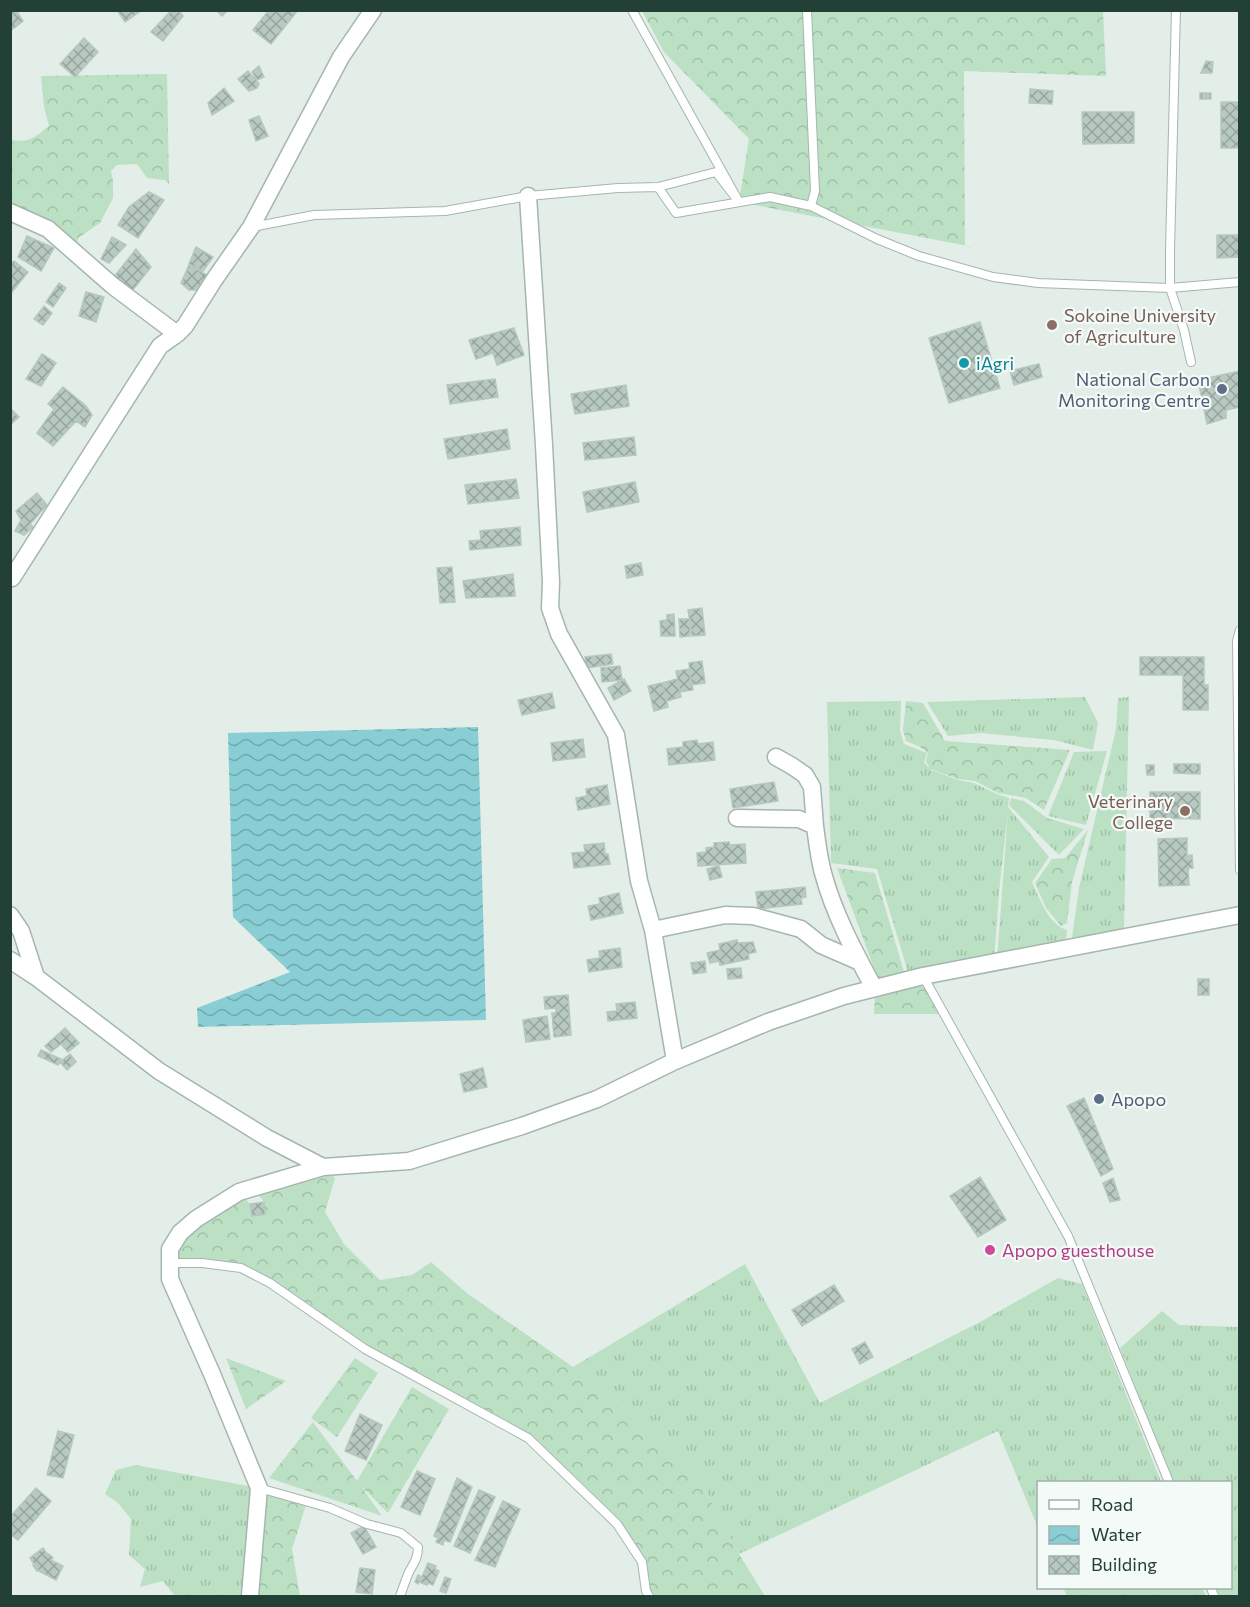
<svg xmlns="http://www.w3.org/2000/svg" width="1250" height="1607" font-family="Commissioner,sans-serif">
<defs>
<pattern id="grass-tufts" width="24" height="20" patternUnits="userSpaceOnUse" patternTransform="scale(1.5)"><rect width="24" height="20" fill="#bbe0c3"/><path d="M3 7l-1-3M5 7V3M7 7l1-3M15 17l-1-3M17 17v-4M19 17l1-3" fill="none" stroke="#a0c1a8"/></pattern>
<pattern id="forest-crowns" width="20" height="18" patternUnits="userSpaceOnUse" patternTransform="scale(1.5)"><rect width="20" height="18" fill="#bbe0c3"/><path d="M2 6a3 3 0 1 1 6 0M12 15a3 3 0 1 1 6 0" fill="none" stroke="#a0c1a8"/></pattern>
<pattern id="water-waves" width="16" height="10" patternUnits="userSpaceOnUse" patternTransform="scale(1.5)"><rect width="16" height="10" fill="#89ced5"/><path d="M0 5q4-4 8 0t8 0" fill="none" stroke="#70a9ae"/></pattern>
<pattern id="building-cross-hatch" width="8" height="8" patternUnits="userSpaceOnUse" patternTransform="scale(1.5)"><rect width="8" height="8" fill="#b8c9c1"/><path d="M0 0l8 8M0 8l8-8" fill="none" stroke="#95a59e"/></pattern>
</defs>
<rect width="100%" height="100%" fill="#e3eee8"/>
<path fill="url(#grass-tufts)" d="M1085,697L1098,723L1093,750L1054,740L980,733L948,736L927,702Z
M1129,697L1124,931L1071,945L1079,888L1116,729L1118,698Z
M901,701L900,731L904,744L927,753L924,762L931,770L958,780L974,783L997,794L1009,798L1008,807L1049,857L1032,882C1040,899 1048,924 1067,930L1065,947L997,960L1008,812L1000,882L994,960L908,972L877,869L831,863L827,702Z
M1107,751L1086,825L1048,816L1074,752Z
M1011,798L1024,801L1047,818L1084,829L1059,855L1009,805Z
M745,1264L820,1403L980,1322L1058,1278L1082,1284L1161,1482H1038V1528L998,1431L739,1554L699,1479L615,1399L573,1367Z
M1162,1311L1179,1325L1239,1327V1596H1217L1213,1588H1230V1482H1173L1120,1348Z
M136,1465L259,1488L250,1596H175L163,1581L140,1587L145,1569L129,1555L131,1519L118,1503L105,1494L116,1470Z
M1063,1588H1202L1206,1596H1067Z"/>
<path fill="url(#forest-crowns)" d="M642,11H1103L1106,76L964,71L965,246L982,252L963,245L739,202L749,139L664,52Z
M167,74L169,184L165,180L147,178L137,164L117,165L111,171L113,181V198L100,223L78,238L76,255L11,212L10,139C26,145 37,136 49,126L44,107L41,76Z
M906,701L923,703L945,741L1070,750L1044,810L1026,798L998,793L975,781L958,779L930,769L926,761L928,753L920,747L906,741L903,730Z
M1088,830L1072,882L1067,923L1061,926L1046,908L1035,883L1052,859L1065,858Z
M837,868L875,873L904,972L878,979Z
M922,980L940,1014H874L875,992Z
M323,1167L335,1178L325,1212L344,1244L380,1280L412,1275L431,1262L468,1294L573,1367L615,1399L699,1479L739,1554L765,1596H649L642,1562L617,1524L528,1438L365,1349L241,1268L170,1263V1249L239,1192L250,1204L252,1215L265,1214L264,1202L253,1187Z
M226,1358L286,1381L246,1409Z
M355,1358L378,1373L337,1437L311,1418Z
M412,1387L449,1409L388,1513L361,1486L382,1516L269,1478L313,1422L357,1481Z
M259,1488L307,1502L292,1549L300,1596H249Z"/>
<path fill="url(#water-waves)" d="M478,727L486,1020L198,1027L197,1008L290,972L233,917L228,733Z"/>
<path fill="url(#building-cross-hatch)" stroke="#b5c8bf" stroke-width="1.5" d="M10,10H16L23,21L10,31Z
M117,10H142L125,22Z
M178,10L183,16L163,41L151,32L169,13Z
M216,10H228L222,16Z
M269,10H298L271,44L253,30Z
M84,38L98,52L75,77L60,64Z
M1206,61L1213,62L1212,73H1201Z
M259,66L264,77L257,80L252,72Z
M248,71L259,84L257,88L249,91L238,79Z
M224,88L234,101L212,115L208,103Z
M1030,89L1053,91L1052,104L1029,103Z
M1200,93H1211V99H1200Z
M1221,102H1240V148H1221Z
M1082,112H1134V143L1083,144Z
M259,116L268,136L256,141L249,120Z
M149,192L164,200L138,238L118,225L129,207Z
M1217,235H1240V257L1217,258Z
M27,236L54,248L41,271L18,257Z
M112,237L126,245L109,263L101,259Z
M196,247L213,257L203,271L189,264Z
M136,249L151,267L132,291L113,278Z
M14,261L28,272L12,292L10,291V265Z
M189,265L207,275L198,290H189L181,283Z
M59,283L66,288L53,307L46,302Z
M86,292L104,297L96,322L79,316Z
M44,306L52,313L43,325L34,319Z
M980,322L1000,388L949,403L929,338Z
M514,328L524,355L497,365L493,353L476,359L469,340Z
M42,354L56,363L41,386L26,379Z
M1039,364L1042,377L1014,385L1010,371Z
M1240,371V407L1226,410V418L1207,424L1198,380Z
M495,379L498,397L450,404L447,385Z
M626,385L629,406L575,414L571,394Z
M63,387L86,406L76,421L53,446L37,433L54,409L48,404Z
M86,406L92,415L85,427L76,421Z
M10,408L19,417L10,425Z
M507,429L510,449L448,459L444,439Z
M634,437L636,455L585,460L583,443Z
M516,479L519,498L468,504L465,485Z
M635,482L639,502L587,512L583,492Z
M37,493L47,505L30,524L33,527L24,535L15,531L21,520L16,511Z
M520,527L521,545L470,550L469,541L481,540L480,531Z
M641,563L643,575L627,578L625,566Z
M452,567L455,602L440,603L437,568Z
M513,574L515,596L466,598L463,581Z
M702,608L705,635L692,636L688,610Z
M674,614L675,636H661L660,621L667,620V615Z
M679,619H690V636L680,637Z
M611,654L613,664L587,668L585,657Z
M1140,657H1204V685H1208V710H1183V675H1140Z
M702,661L705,683L691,685L689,663Z
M620,666L622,680L602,682L601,668Z
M689,669L693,690L680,692L676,671Z
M624,679L631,691L614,700L608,688Z
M677,679L681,697L667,701L662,683Z
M662,683L668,707L654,711L648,686Z
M552,693L555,708L522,715L518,700Z
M583,739L585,757L553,761L551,743Z
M697,740L698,744L713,742L715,760L669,765L667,749L683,747V742Z
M1174,764H1200V774L1174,773Z
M1146,765H1154V775H1147Z
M774,782L778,801L733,808L730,789Z
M607,785L610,804L578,810L576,798L587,796L586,789Z
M1150,792H1200V819L1150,818Z
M1187,838V856L1192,855L1193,868H1188L1189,885L1159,886L1158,839Z
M729,842L730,845L745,844L746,863L698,866L697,853L706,852V848L714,847V843Z
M604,843L605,854H608L610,864L574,868L572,853L585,852L584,845Z
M719,866L722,877L710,880L707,869Z
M805,887L806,897L801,898L802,904L758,909L756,892Z
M619,893L623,913L591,920L588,906L600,904L599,898Z
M737,940L738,943L753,942L756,952L748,954L749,959L720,965L719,961L710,963L707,953L720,950L719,944Z
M620,948L622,967L589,972L587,960L600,958L599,951Z
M705,961L706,972L693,974L691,963Z
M741,968L742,978L728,979L727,969Z
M1198,979H1209V995H1198Z
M568,995L571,1035L554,1037L552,1013H556V1008L545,1009L544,997Z
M635,1002L637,1018L608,1021L607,1012L617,1011L616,1004Z
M547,1016L550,1039L526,1042L523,1020Z
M65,1028L79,1043L68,1052L61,1044L51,1052L45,1046Z
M41,1050L61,1059L58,1065L38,1056Z
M70,1054L76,1062L67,1070L60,1062Z
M483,1068L487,1087L464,1092L460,1074Z
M1084,1098L1113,1169L1101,1176L1067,1106Z
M980,1177L1006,1220L978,1237L950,1196Z
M1113,1178L1120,1200L1110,1202L1103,1183Z
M264,1202L265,1214L252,1216L250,1204Z
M834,1285L844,1301L802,1326L792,1310Z
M865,1342L873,1357L860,1364L852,1349Z
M360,1414L382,1425L366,1460L345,1451Z
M58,1431L74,1435L63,1478L47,1475Z
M417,1471L435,1479L420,1515L401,1507Z
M457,1478L472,1487L450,1542L444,1540L443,1545L436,1542L438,1538L434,1536Z
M36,1488L51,1501L18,1540L10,1534V1517Z
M479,1490L495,1497L470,1553L454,1546Z
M503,1501L520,1509L495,1567L475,1560Z
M364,1526L376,1547L363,1554L351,1533Z
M43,1548L48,1555L49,1554L53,1558L51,1560L63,1566L56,1580L39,1571V1570L37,1571L33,1565L34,1564L30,1558Z
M428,1563L436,1566L435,1569L439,1571L433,1585L428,1583L427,1585L419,1582L418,1584L415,1582L418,1575L422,1577Z
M360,1568L375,1570L372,1594L356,1592Z
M445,1577L451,1579L446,1593L440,1591Z"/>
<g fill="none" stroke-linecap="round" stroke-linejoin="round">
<g stroke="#a5b6af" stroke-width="10">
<path id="lane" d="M632,10L739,202L716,172L658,187
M807,10L815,191L811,206
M1176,10L1170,250V288L1184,330L1191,362
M252,227L314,215L445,211L528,196L618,188L658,187L676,213L770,197L811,206L877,239L919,256L993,277L1038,283L1170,288L1240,282
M1240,630L1237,641L1240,870
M923,976L1068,1236L1169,1482
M170,1263H202L241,1268L270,1283L365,1349L528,1438L617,1524L642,1562L646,1591L649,1596
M259,1488L330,1508L367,1524L401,1533L418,1547C418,1558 414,1563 409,1572C406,1579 403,1588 400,1596
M1211,1588L1214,1596"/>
</g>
<g stroke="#a5b6af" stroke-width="19">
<path id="street" d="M528,196L544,445L551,582L550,608L559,634L616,735L639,881L653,930L675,1061
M10,212L48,229L113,286L177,334
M12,578L160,346L177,334L185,326L214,280L251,227L341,57L373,10
M776,757L792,766L805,775L812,787L815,826
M737,818L799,819L815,826C817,842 819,858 823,873C834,914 854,951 874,988
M10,915L21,931L36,977
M653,930L725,915L753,916L801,929L821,945L860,962
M10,960L36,977L159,1071L267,1138L323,1167L409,1161L522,1126L597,1099L675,1061L768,1022L844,996L923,976L1240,915
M250,1596L259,1488L212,1374L170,1279V1249L180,1233L196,1219L239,1192L323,1167"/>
</g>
<use href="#lane" stroke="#fff" stroke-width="8"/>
<use href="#street" stroke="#fff" stroke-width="16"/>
</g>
<g fill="#8d6e63" stroke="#f4faf7" stroke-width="2">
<circle cx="1052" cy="325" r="6"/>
<circle cx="1185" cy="811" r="6"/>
</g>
<circle fill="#0f9aa8" stroke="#f4faf7" stroke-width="2" cx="964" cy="363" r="6"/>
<g fill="#5c6f8a" stroke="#f4faf7" stroke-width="2">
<circle cx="1222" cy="389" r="6"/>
<circle cx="1099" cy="1099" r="6"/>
</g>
<circle fill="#d1479c" stroke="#f4faf7" stroke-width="2" cx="990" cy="1250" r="6"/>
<g text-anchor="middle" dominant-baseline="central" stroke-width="4.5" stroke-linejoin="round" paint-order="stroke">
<g font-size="18" fill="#785e54" stroke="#f4faf7" text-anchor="start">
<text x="1064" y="315">Sokoine University<tspan x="1064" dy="21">of Agriculture</tspan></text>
<text x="1173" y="801" text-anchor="end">Veterinary<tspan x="1173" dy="21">College</tspan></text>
</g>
<g font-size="18" fill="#0d838f" stroke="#f4faf7" text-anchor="start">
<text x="976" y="363">iAgri</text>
</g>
<g font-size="18" fill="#4e5e75" stroke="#f4faf7" text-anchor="end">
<text x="1210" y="379">National Carbon<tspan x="1210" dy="21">Monitoring Centre</tspan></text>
<text x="1111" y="1099" text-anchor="start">Apopo</text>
</g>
<g font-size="18" fill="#b23c85" stroke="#f4faf7" text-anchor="start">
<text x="1002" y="1250">Apopo guesthouse</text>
</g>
</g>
<rect width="1250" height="1607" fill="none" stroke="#224036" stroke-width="24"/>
<rect x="1037" y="1481" width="195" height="108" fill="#f4faf7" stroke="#a0b0aa" stroke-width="1.5"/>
<rect x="1049" y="1500" width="30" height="9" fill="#ffffff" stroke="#a0b0aa" stroke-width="1.5"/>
<text x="1091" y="1511" font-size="18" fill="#224036">Road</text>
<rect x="1049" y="1526" width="30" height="18" fill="url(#water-waves)" stroke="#a0b0aa" stroke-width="1.5"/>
<text x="1091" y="1541" font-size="18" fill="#224036">Water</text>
<rect x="1049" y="1556" width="30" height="18" fill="url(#building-cross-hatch)" stroke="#a0b0aa" stroke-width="1.5"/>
<text x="1091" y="1571" font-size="18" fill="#224036">Building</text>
</svg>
